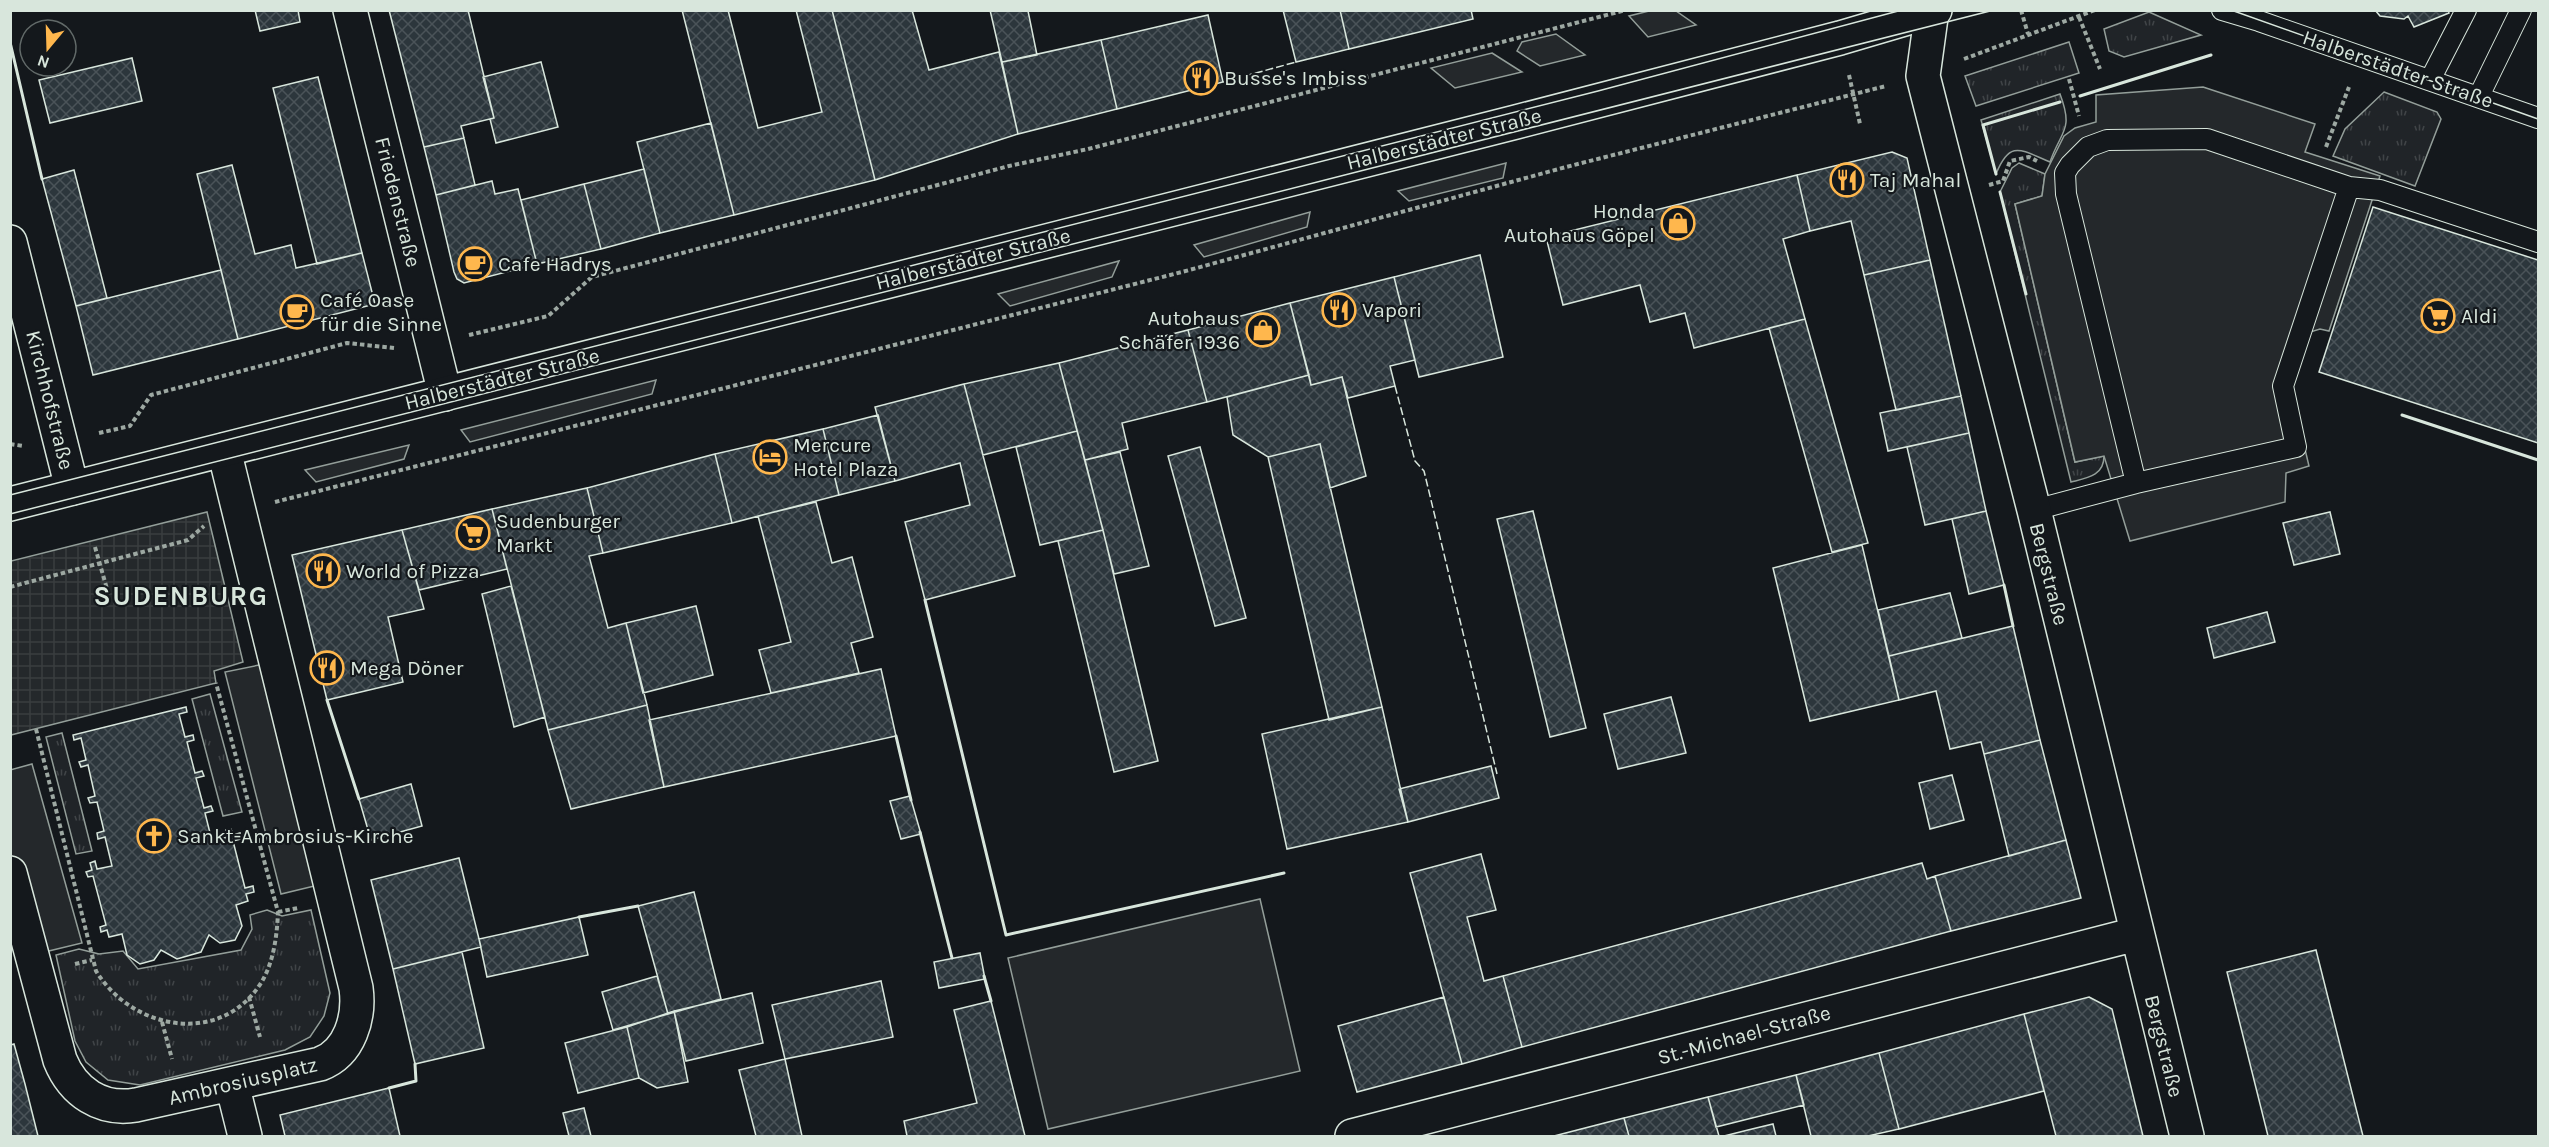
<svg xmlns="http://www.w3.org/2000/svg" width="2549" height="1147" font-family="Karla,sans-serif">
<defs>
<pattern id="grass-tufts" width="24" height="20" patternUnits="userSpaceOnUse" patternTransform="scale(1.5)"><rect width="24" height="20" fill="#202428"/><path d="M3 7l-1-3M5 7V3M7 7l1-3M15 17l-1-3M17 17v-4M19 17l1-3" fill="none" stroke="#404447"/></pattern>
<pattern id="plaza-grid" width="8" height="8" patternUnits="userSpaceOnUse" patternTransform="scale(1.5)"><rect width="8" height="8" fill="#24282b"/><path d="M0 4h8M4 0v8" fill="none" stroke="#393d3f"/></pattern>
<pattern id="building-cross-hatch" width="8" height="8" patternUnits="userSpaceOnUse" patternTransform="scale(1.5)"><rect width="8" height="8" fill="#2c363c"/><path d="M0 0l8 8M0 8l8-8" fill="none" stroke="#4a5358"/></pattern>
</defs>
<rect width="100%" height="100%" fill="#14181c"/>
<path fill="url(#grass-tufts)" stroke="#939e99" stroke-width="1.5" d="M2149,12L2201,35L2124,57L2109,51L2104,29Z
M2069,42L2079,73L1976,106L1965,76Z
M2384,92L2437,112L2441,119L2415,186L2333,156L2345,129Z
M2060,94C2074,131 2061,130 2050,162C2021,150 2010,139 1996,174L1981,120Z
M2019,163L2045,174L2042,196L2015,204L2075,462L2104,456C2104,476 2087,478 2071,482L2000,192L2012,168Z
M210,694L242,812L223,816L192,699Z
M62,733L92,851L76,854L46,737Z
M267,910L282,916L311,910L330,993L324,1016L310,1037L285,1050L140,1085L108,1080L86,1062L75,1041L56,955L79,949L99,954L123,951L138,969L241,950L252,929L250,915Z"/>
<path fill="#24282b" stroke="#939e99" stroke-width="1.5" d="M1653,10L1676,11L1696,25L1648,37L1629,16Z
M1556,34L1585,55L1540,66L1517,51L1522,42Z
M1492,53L1522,72L1455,88L1431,68Z
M2203,87L2315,124L2305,152L2380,176L2329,331L2320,329L2310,332L2290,386L2309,466L2286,473L2285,502L2130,541L2104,456L2075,462L2015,204L2042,196L2045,174L2064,136L2075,128L2096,122V95Z
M1506,163L1503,178L1409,201L1398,191Z
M1310,212L1307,227L1204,257L1194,245Z
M1119,261L1112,277L1010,306L998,294Z
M656,380L652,394L470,442L461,430Z
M409,445L404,459L316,482L305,470Z
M274,662L331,882L281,894L225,672Z
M32,764L82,943L32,955L11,873L10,770Z
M1260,899L1300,1071L1048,1129L1008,958Z"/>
<path fill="url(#plaza-grid)" stroke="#939e99" stroke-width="1.5" d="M207,512L243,662L214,671L216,683L11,735V561Z"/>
<path fill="url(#building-cross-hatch)" stroke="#d8e6dc" stroke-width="1.5" d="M255,10H298L300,22L260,31Z
M389,10H468L494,118L461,126L464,138L424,147Z
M682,10H728L758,128L822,112L796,10H832L875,180L734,215Z
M832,10H912L929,70L999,52L1018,134L875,180Z
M990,10H1031L1028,11L1037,55L1002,62Z
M1283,10H1340L1349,49L1296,62Z
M1340,10H1471L1473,19L1349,49Z
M2375,10H2448L2449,13L2414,27L2408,16L2404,19L2380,16Z
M1208,15L1223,82L1117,109L1101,40Z
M1101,40L1117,109L1018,134L1002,62Z
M132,58L142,101L50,123L39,80Z
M541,62L558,127L496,143L490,119L494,118L483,77Z
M318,77L362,253L317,264L273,88Z
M711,123L734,215L660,233L637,142Z
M464,138L475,185L436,195L424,147Z
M1892,152L1907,158L1930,260L1864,275L1851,221L1810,231L1797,175Z
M232,165L255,254L291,245L296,268L362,253L375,304L238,339L197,174Z
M644,169L660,233L601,249L584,184Z
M74,170L107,298L76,306L42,179Z
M1797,175L1810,231L1783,239L1805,319L1694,348L1685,313L1650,322L1640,285L1563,305L1546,237Z
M492,181L495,194L518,189L537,264L464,283L457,279L454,272L436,195Z
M584,184L601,249L537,264L521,200Z
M2373,207L2538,260V443L2319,372Z
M1480,255L1503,357L1419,377L1394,277Z
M1930,260L1961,396L1896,410L1864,275Z
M221,270L238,339L93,375L76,306Z
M1394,277L1415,360L1390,366L1395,386L1348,398L1342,377L1311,385L1290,303Z
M1290,303L1309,375L1207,402L1188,330Z
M1805,319L1868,543L1832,552L1769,328Z
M1188,330L1207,402L1122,423L1128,449L1085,460L1059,363Z
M1059,363L1077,431L983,455L964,384Z
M1309,375L1311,385L1342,377L1366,476L1330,488L1320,444L1268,457L1233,435L1227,397Z
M964,384L1015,576L925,600L905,522L970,505L960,463L895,481L875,407Z
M1961,396L1969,433L1888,451L1880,413Z
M878,415L895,481L839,495L823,429Z
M823,429L839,495L732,523L715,454Z
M1077,431L1103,530L1040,545L1016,447Z
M1969,433L1986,511L1925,525L1907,447Z
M1320,444L1382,707L1329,720L1268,457Z
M1200,447L1246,618L1215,626L1168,456Z
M1120,452L1149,566L1114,574L1085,460Z
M715,454L732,523L603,553L587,488Z
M587,488L603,553L589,556L608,628L626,623L647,705L548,730L492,509Z
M816,502L832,563L852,557L873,637L851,643L859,673L771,693L759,650L791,642L758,516Z
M492,509L507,569L419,590L402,530Z
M1533,511L1586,728L1550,737L1497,519Z
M1986,511L2004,585L1969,594L1952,519Z
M2330,512L2340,554L2294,565L2283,523Z
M402,530L424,609L388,617L403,682L327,700L292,555Z
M1103,530L1158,761L1114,772L1058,541Z
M1862,545L1899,700L1810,721L1773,568Z
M511,586L545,717L514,727L482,594Z
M1950,593L1962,638L1889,656L1878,610Z
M696,606L713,675L643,693L626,623Z
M2267,612L2275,642L2214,658L2207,628Z
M2013,626L2040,740L1984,754L1981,742L1950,749L1936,691L1899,700L1889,656Z
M881,669L896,736L664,787L649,720Z
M1671,697L1686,753L1618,769L1604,714Z
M647,705L664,787L571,809L548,730Z
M186,707L187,712L179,714L185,737L193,735L194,740L187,742L195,773L202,771L204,776L196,778L204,808L211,806L213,811L205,813L212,841L228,837L226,830L231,829L233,835L240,833L241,839L233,841L245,888L253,886L254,892L246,894L248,901L236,905L242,926L235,940L220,943L209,935L201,952L177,959L161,950L154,960L140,964L127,955L122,934L109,937L107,930L101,932L100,927L106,925L93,876L88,877L86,872L92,870L90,863L95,861L97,869L112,866L105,837L98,839L97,833L104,831L97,802L90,803L88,798L95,796L88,765L81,767L79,762L86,760L81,738L74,740L73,735Z
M1382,707L1408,822L1287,849L1262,734Z
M2040,740L2066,840L2009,856L1984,754Z
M1491,766L1499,798L1408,822L1399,789Z
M1952,775L1964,820L1930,829L1919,783Z
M411,784L422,826L371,840L359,799Z
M910,796L921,834L901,839L890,801Z
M2066,840L2081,898L1951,931L1935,876Z
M1481,854L1496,910L1467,917L1484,981L1503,976L1522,1047L1462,1064L1410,873Z
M459,858L481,947L393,969L371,880Z
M1922,863L1927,879L1935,876L1951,931L1522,1047L1503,976Z
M694,892L721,999L668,1014L638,906Z
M579,917L588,955L487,977L479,939Z
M2316,950L2363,1136H2268L2227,972Z
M462,952L484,1048L415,1064L393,969Z
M980,953L985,979L939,988L934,962Z
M657,976L668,1014L613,1030L602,992Z
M881,981L893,1037L785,1059L772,1005Z
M752,993L763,1043L686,1061L674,1011Z
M1444,997L1462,1064L1357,1092L1338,1026Z
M2089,997L2112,1009L2143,1136H2056L2024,1014Z
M991,1001L1025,1136H907L904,1121L977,1103L954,1010Z
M674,1011L688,1082L657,1088L639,1078L627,1027Z
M2024,1014L2044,1091L1899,1129L1879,1053Z
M627,1027L639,1078L578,1093L565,1043Z
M14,1044L25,1084L38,1136H10V1045Z
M1879,1053L1899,1129L1868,1136H1811L1796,1075Z
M785,1059L802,1136H756L739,1070Z
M1796,1075L1804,1105L1716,1127L1708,1097Z
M389,1088L400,1136H285L280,1115Z
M1708,1097L1719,1136H1629L1624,1118Z
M584,1108L591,1136H569L563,1113Z
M1624,1118L1629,1136H1554Z
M1773,1124L1776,1136H1724L1752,1129Z"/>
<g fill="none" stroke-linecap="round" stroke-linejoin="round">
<g stroke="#d8e6dc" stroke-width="22">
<path id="service" d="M2222,10L2259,21L2538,118
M2430,80L2466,10
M2479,96L2521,10
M2136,483L2296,447L2283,386L2349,187
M2034,510L2136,483L2066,194L2065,173L2070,165L2088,147L2107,140L2207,139L2349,187L2380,190L2538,242"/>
</g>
<g stroke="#d8e6dc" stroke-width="36">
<path id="minor" d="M350,10L445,394
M1932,10L1923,76L2034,510L2187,1136
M10,242L72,488
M10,873L60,1060C73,1092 101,1111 136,1105L320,1064C350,1053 360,1017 356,988L224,450
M232,1084L245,1136
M1352,1136L2136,934"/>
</g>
<g stroke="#d8e6dc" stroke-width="36">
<path id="tertiary" d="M10,504L1516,122L1840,38L1935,10"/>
</g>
<path stroke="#9da8a2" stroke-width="4" stroke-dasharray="4.5 3" stroke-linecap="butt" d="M2021,10L2028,34
M2079,17L2100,69
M1964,59L2095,10
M1849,75L1860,124
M2069,79L2079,116
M2326,147L2349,87
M1989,185L2003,181L2010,161L2029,157L2037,161
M469,335L548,316L592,277L1009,166L1088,149L1626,10
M99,433L130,426L151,395L347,343L394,348
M10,444L23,446
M275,502L1182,272L1566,167L1886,86
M95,547L107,589
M10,587L188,540L204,526
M36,729L96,971C133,1031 221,1046 261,983C274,962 277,935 278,912L216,683
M278,912L298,908
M75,964L92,960
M249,997L260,1037
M162,1022L172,1059"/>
<use href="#service" stroke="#14181c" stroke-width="20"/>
<use href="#minor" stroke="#14181c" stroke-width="33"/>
<use href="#tertiary" stroke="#14181c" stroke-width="33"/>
<path stroke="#d8e6dc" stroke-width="1.5" d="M2231,10L2538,119
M10,495L1598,91L1902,10
M10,514L1994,10"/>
<path stroke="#d8e6dc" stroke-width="1.5" stroke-dasharray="8 3" stroke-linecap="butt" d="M1223,82L1296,62
M1395,386L1415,461L1424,471L1497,774"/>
<path stroke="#d8e6dc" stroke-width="3" d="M10,42L42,179
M2080,96L2211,55
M1996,174L1983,125L2060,102
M2000,192L2026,294
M2402,415L2538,460
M2004,585L2013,626
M925,600L1006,935L1284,873
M327,700L359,799
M896,736L911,800
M920,832L952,958
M579,917L638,906
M984,976L991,1001
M389,1088L416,1081L415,1064"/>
</g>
<defs>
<g id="restaurant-ring" transform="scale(1.725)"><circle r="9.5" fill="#14181c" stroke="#ffb74d" stroke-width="1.5"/><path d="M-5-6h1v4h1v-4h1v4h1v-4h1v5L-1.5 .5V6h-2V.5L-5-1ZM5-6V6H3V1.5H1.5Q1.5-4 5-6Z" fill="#ffb74d"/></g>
<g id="shop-ring" transform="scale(1.725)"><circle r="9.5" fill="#14181c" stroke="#ffb74d" stroke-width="1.5"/><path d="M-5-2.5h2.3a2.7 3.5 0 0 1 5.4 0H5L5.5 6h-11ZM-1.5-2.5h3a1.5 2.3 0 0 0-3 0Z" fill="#ffb74d"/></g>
<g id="cafe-ring" transform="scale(1.725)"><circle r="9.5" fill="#14181c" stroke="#ffb74d" stroke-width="1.5"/><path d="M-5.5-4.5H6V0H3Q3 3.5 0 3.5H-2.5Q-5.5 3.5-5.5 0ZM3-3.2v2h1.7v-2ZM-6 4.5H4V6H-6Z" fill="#ffb74d"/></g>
<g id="supermarket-ring" transform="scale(1.725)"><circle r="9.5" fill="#14181c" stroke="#ffb74d" stroke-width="1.5"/><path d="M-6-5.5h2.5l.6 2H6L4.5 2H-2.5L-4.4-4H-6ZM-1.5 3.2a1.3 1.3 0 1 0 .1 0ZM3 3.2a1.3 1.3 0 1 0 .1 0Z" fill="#ffb74d"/></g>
<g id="hotel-ring" transform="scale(1.725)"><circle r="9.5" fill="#14181c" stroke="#ffb74d" stroke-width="1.5"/><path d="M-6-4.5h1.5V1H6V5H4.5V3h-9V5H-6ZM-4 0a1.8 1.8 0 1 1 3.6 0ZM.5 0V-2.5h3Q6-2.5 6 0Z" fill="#ffb74d"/></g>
<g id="church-ring" transform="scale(1.725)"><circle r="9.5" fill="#14181c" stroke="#ffb74d" stroke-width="1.5"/><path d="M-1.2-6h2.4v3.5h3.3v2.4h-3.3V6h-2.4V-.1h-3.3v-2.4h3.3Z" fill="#ffb74d"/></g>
</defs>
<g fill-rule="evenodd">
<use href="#restaurant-ring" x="1201" y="78"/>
<use href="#restaurant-ring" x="1847" y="180"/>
<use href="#shop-ring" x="1678" y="223"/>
<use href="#cafe-ring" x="475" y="264"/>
<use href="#restaurant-ring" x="1339" y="310"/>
<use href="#cafe-ring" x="297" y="312"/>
<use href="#supermarket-ring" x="2438" y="316"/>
<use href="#shop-ring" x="1263" y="330"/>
<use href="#hotel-ring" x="770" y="457"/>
<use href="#supermarket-ring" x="473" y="533"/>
<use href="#restaurant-ring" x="323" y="571"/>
<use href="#restaurant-ring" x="327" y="668"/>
<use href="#church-ring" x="154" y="836"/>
</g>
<g text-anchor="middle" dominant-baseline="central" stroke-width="4.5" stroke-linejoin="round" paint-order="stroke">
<g font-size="21" fill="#d8e6dc" stroke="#14181c">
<text transform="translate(2398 69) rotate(19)">Halberstädter Straße</text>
<text transform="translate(1444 139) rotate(-14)">Halberstädter Straße</text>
<text transform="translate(398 202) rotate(76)">Friedenstraße</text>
<text transform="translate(973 259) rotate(-14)">Halberstädter Straße</text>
<text transform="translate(502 379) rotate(-14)">Halberstädter Straße</text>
<text transform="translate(50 400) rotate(76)">Kirchhofstraße</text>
<text transform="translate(2049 574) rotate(76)">Bergstraße</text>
<text transform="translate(1744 1035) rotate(-15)">St.-Michael-Straße</text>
<text transform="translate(2164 1046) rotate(76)">Bergstraße</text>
<text transform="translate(243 1081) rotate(-13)">Ambrosiusplatz</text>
</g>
<g font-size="21" fill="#d8e6dc" stroke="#14181c" text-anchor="start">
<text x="1224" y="78">Busse's Imbiss</text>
<text x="1870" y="180">Taj Mahal</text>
<text x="1655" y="211" text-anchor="end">Honda<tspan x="1655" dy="24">Autohaus Göpel</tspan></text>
<text x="498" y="264">Cafe Hadrys</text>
<text x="320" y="300">Café Oase<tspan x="320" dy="24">für die Sinne</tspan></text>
<text x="1362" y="310">Vapori</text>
<text x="2461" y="316">Aldi</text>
<text x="1240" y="318" text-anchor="end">Autohaus<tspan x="1240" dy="24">Schäfer 1936</tspan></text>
<text x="793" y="445">Mercure<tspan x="793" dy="24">Hotel Plaza</tspan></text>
<text x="496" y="521">Sudenburger<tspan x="496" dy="24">Markt</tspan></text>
<text x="346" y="571">World of Pizza</text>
<text x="350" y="668">Mega Döner</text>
<text x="177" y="836">Sankt-Ambrosius-Kirche</text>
</g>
<g font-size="27" font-weight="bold" letter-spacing="1.5" fill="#d8e6dc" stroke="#14181c">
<text x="181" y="596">SUDENBURG</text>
</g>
</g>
<rect width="2549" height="1147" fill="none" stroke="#d8e6dc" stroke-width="24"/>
<g transform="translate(48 48) rotate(199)"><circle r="28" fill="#14181c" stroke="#626a69" stroke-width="1.5"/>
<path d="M0-4.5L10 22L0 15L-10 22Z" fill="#ffb74d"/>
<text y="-9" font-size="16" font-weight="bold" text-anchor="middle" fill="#d8e6dc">N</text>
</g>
</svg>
